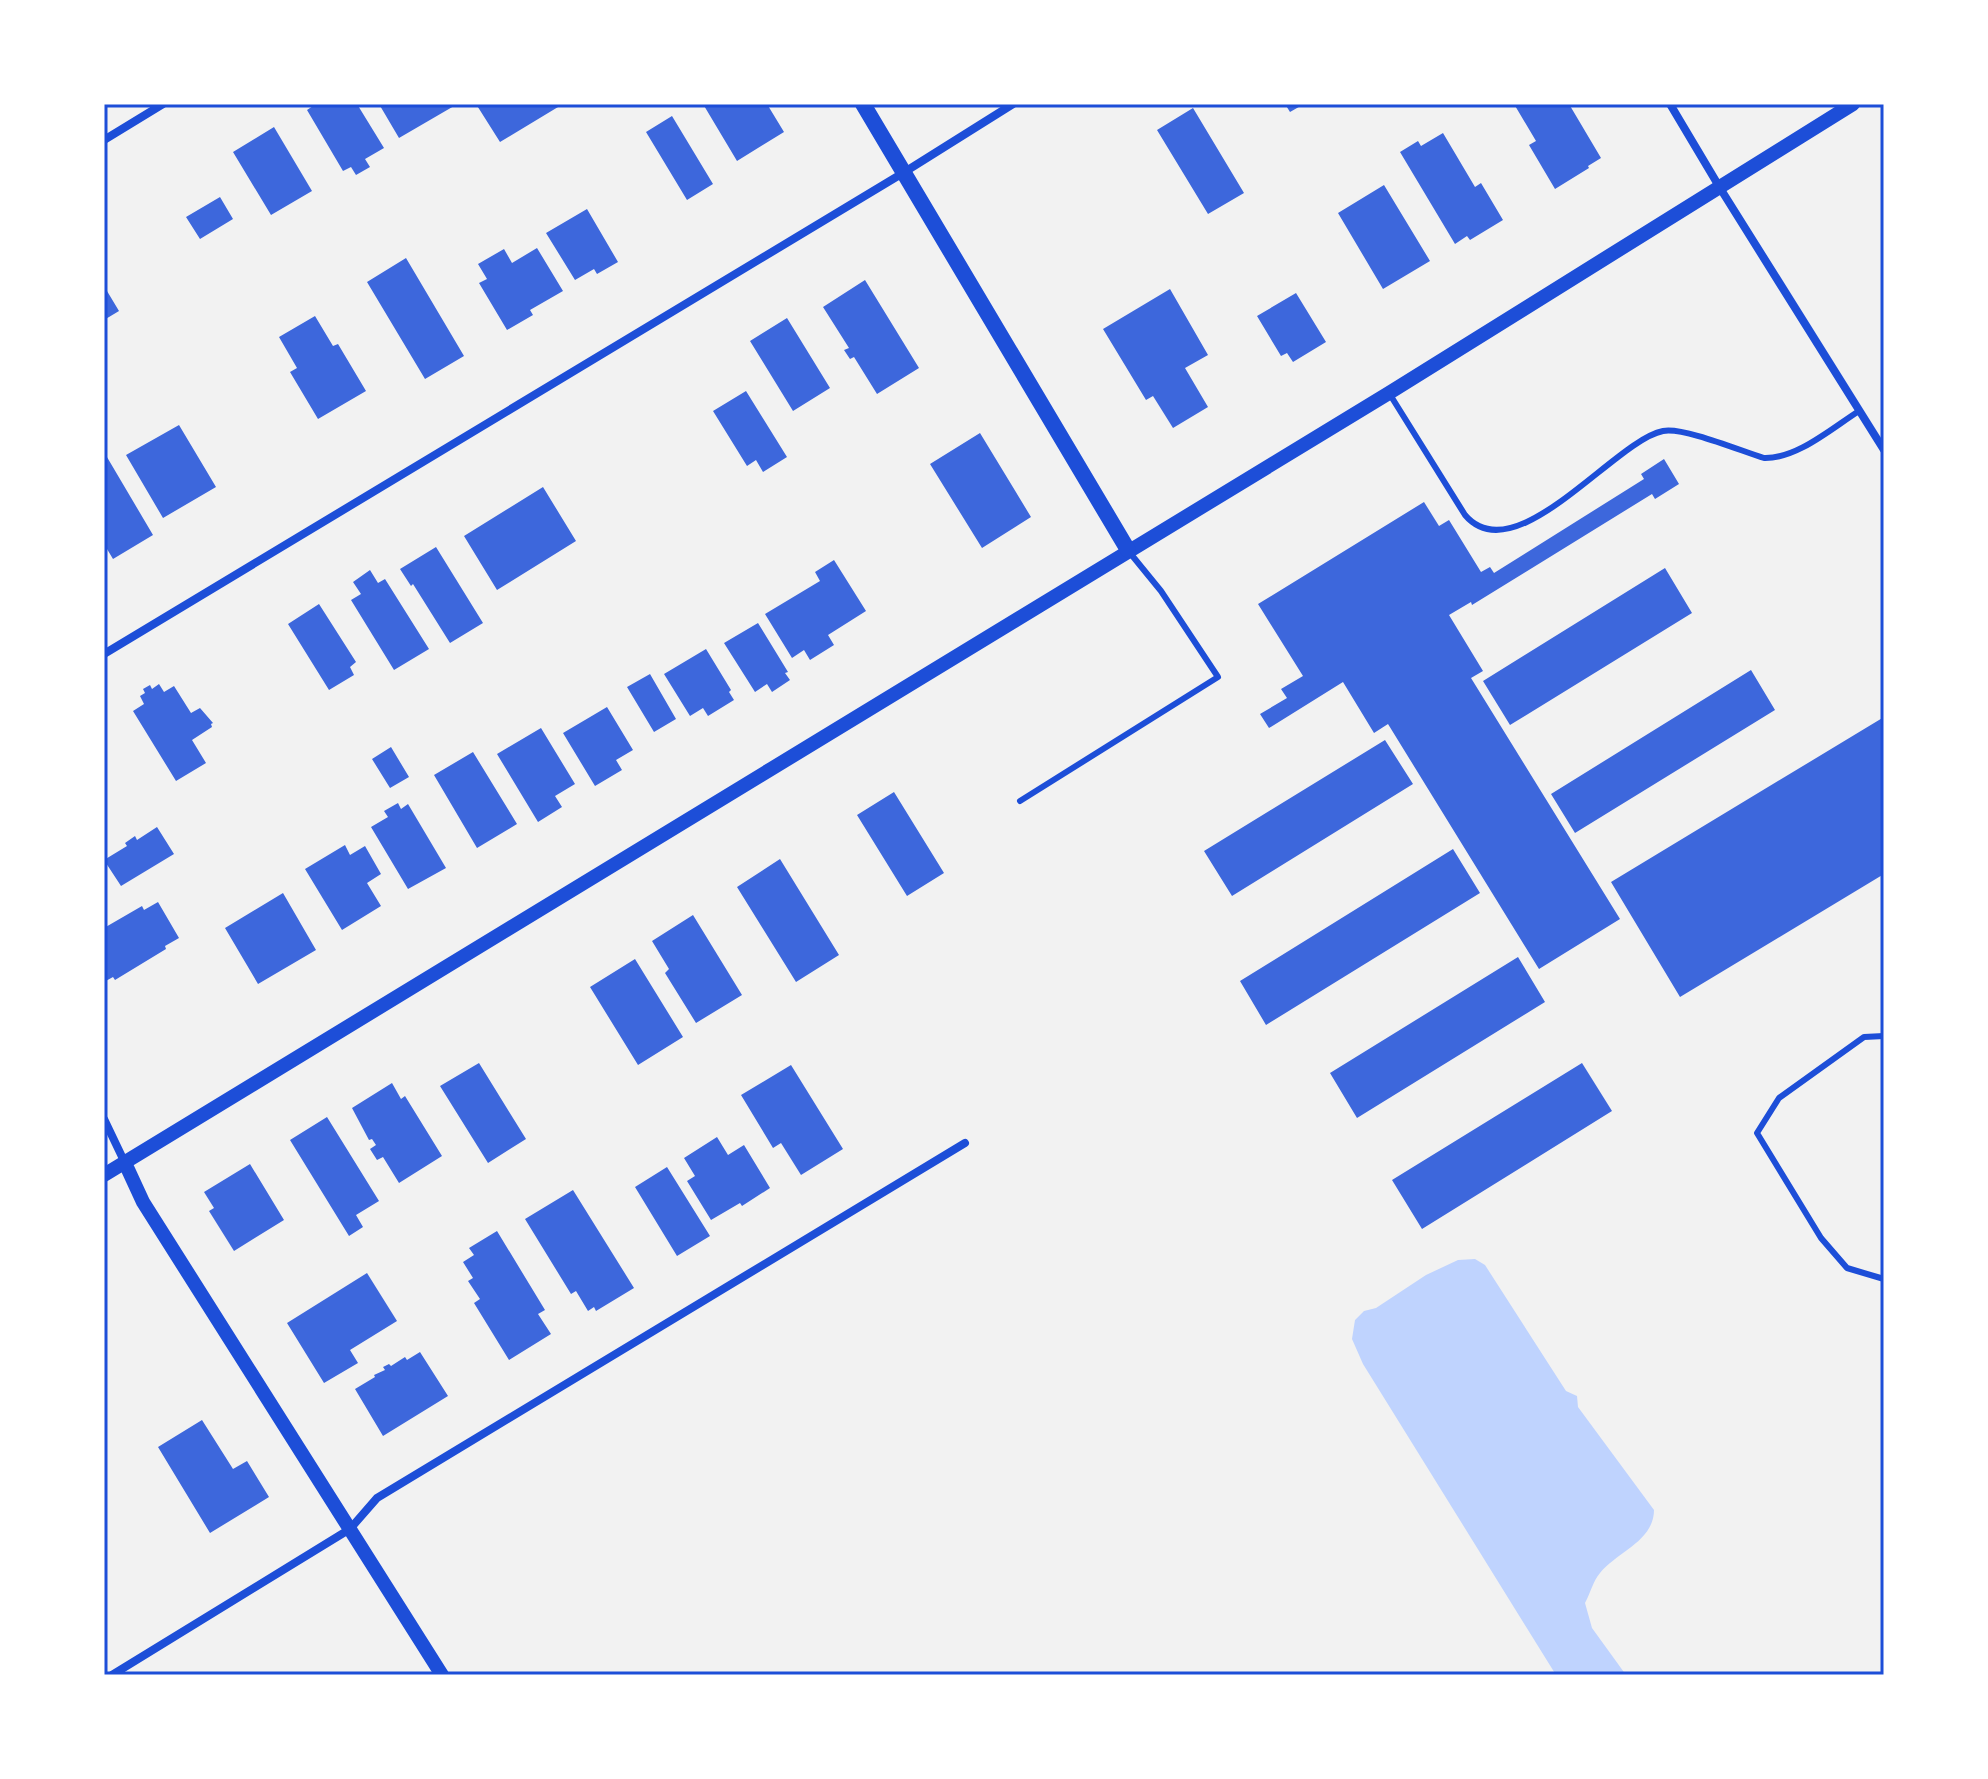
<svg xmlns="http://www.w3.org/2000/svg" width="1988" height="1779" font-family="'DM Sans',sans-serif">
<rect width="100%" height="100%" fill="#f2f2f2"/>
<path fill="#bfd3fe" d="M1475,1259L1485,1265L1566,1391L1577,1396L1578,1407L1654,1510C1654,1541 1617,1552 1600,1573C1593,1581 1590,1594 1585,1603L1592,1628L1626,1675H1556L1363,1364L1352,1339L1355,1320L1364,1311L1376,1308L1426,1275L1458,1260Z"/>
<path fill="#3d67dc" d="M316,104H357L384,148L365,159L370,167L356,175L351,167L343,171L307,110Z
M379,104H453L454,106L399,138Z
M476,104H563L500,142Z
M703,104H767L784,132L737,161Z
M1285,104H1304L1290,112Z
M1514,104H1569L1601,158L1588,166L1589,168L1555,189L1529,145L1536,141Z
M1193,108L1244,193L1208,214L1157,130Z
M672,116L713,184L687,200L646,132Z
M274,127L312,191L271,215L233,152Z
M1443,133L1475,187L1481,183L1503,220L1470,240L1467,236L1455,244L1400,152L1418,141L1421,146Z
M1384,185L1430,261L1383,289L1338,213Z
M220,197L233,219L200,239L186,217Z
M587,209L618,262L597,274L594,269L575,280L546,233Z
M537,248L563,291L530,310L533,315L507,330L479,283L487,279L478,264L504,249L512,263Z
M406,258L464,356L425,379L367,282Z
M865,280L919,368L877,394L854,357L850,359L844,350L849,348L823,307Z
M104,286L119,311L104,320Z
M1170,289L1208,355L1185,368L1208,407L1173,428L1153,396L1146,400L1103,329Z
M1296,293L1326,342L1293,362L1287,353L1281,356L1257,316Z
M315,316L333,346L338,344L366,391L318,419L290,372L297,368L279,337Z
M787,318L830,388L793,411L750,341Z
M746,391L787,457L763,472L756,460L747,466L713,411Z
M179,425L216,487L163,518L126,455Z
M980,433L1031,517L982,548L930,464Z
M104,452L153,535L113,559L104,544Z
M1664,459L1679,484L1655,499L1652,494L1472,605L1471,602L1449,615L1483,671L1471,678L1620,919L1539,969L1388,724L1374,733L1343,682L1269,728L1260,714L1287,698L1281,689L1303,676L1258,604L1424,502L1439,526L1449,520L1481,572L1490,567L1494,573L1644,479L1641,474Z
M543,487L576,541L497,590L464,536Z
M436,547L483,623L450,643L413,584L411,586L400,569Z
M834,560L866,611L828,635L834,645L810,660L804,650L792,658L765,614L820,581L815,572Z
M1665,568L1692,613L1510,725L1483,681Z
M370,570L378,583L385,579L429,649L394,670L351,600L361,594L353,582Z
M319,604L356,662L350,667L354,675L329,690L288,624Z
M758,623L788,672L785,673L790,680L772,692L767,684L755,692L724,643Z
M706,649L731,690L729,692L734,700L708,716L703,708L690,716L664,674Z
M1751,670L1775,710L1575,833L1551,794Z
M650,674L676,719L654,732L627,687Z
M159,684L164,692L174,686L191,713L200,708L213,723L211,724L212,727L192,740L206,763L176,781L133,711L144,704L140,696L145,693L143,689L150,685L152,689Z
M607,707L633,750L616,760L622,770L595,786L563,733Z
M1884,717V874L1680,997L1611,882Z
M541,728L575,784L555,796L562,807L538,822L497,754Z
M1385,740L1413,784L1232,896L1204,851Z
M391,747L409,777L390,788L372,759Z
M473,752L517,824L477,848L434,775Z
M894,792L944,873L907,896L857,815Z
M398,803L401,809L408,804L446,868L408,889L371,827L388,817L384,811Z
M157,827L174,854L121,886L104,860L127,846L125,843L135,836L137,840Z
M345,845L350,855L365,846L381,874L367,883L381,906L342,930L305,869Z
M1453,849L1480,893L1266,1025L1240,981Z
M780,859L839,955L796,982L737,887Z
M283,893L316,950L258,984L225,928Z
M158,902L179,938L165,946L166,949L115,980L113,977L104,982V928L142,906L144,910Z
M693,915L742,995L696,1023L665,973L669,969L652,941Z
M1518,957L1545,1002L1357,1118L1330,1073Z
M635,959L683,1037L638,1065L590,987Z
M479,1063L526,1139L488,1163L440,1086Z
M1582,1063L1612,1111L1422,1229L1392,1180Z
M791,1065L843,1149L801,1175L781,1143L773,1148L741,1095Z
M392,1083L401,1099L405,1096L442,1156L399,1183L383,1157L377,1160L370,1149L376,1145L372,1139L369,1140L352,1108Z
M327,1117L379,1201L356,1215L363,1227L349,1236L290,1140Z
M717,1137L728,1155L744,1145L770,1188L742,1206L740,1203L711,1220L687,1181L695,1176L684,1158Z
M250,1164L284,1220L234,1251L209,1211L214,1208L204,1192Z
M667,1167L710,1236L677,1256L635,1187Z
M573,1190L634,1288L596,1311L594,1307L588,1311L576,1291L571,1294L525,1219Z
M497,1231L545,1310L538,1314L551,1334L509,1360L474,1303L480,1299L468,1281L473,1278L463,1262L474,1255L469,1248Z
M367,1273L397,1321L350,1350L358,1363L324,1383L287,1323Z
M420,1352L448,1396L383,1436L355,1389L375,1377L374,1375L385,1370L383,1367L389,1364L391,1366L405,1357L407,1360Z
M202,1420L233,1469L247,1461L269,1497L210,1533L158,1447Z"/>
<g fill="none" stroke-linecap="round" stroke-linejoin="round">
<path stroke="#1d4ed8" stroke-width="6" d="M1389,393L1465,515C1515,574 1615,440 1663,431C1684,427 1741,451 1764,458C1797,459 1832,428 1859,411
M1020,801L1218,677L1161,591L1130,553
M1884,1036L1864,1037L1779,1098L1757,1133L1821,1238L1847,1268L1884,1279"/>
<path stroke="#1d4ed8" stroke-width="8" d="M1670,104L1720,188L1884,450
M104,140L163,104
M104,654L903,173L1013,104
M104,1119L125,1163
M112,1675L350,1529L377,1498L965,1143"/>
<path stroke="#1d4ed8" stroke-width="14" d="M125,1163L143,1202L442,1675
M104,1175L1389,393L1853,104"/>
<path stroke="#1d4ed8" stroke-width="16" d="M863,104L1128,550"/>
</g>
<rect width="1988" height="1779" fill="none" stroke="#ffffff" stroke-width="212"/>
<rect x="106" y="106" width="1776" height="1567" fill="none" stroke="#1d4ed8" stroke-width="3"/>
</svg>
